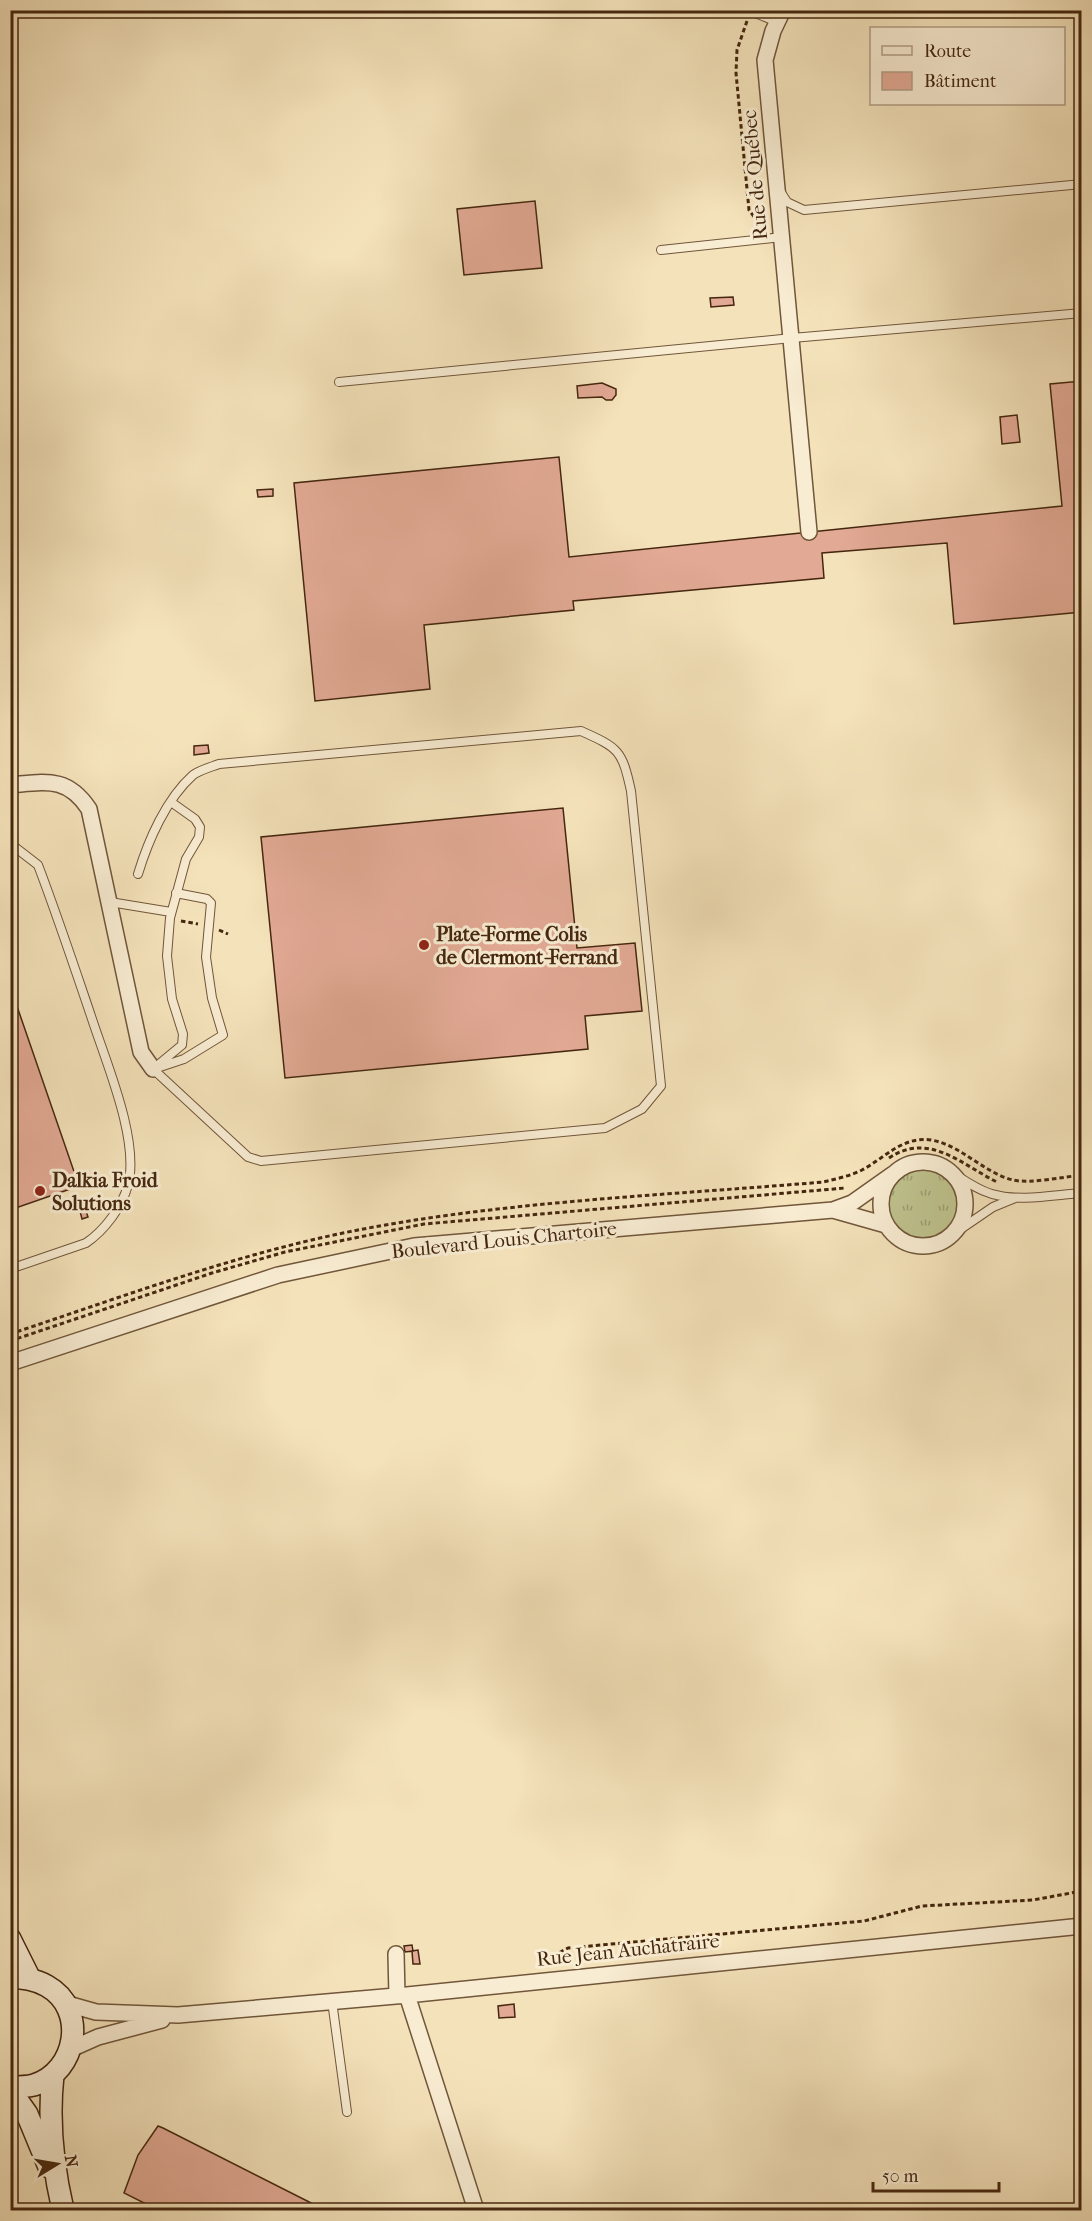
<svg xmlns="http://www.w3.org/2000/svg" width="1092" height="2221" font-family="'IM FELL French Canon',serif">
<defs>
<pattern id="grass-tufts" width="24" height="20" patternUnits="userSpaceOnUse" patternTransform="scale(1.5)"><rect width="24" height="20" fill="#bec28d"/><path d="M3 7l-1-3M5 7V3M7 7l1-3M15 17l-1-3M17 17v-4M19 17l1-3" fill="none" stroke="#9c9e72"/></pattern>
</defs>
<rect width="100%" height="100%" fill="#f4e2ba"/>
<filter id="stains"><feTurbulence type="fractalNoise" baseFrequency=".00333" numOctaves="4"/><feColorMatrix values="0 0 0 0 .2 0 0 0 0 .09 0 0 0 0 .02 0 0 0 .5 -.17"/></filter>
<radialGradient id="worn" r=".72"><stop offset=".6" stop-color="#630" stop-opacity="0"/><stop offset="1" stop-color="#630" stop-opacity=".3"/></radialGradient>
<path fill="url(#grass-tufts)" stroke="#82744e" stroke-width="1.5" d="M888 1205a35 35 0 1 1 70 0a35 35 0 1 1-70 0Z"/>
<path fill="#e2a994" stroke="#45270f" stroke-width="1.5" d="M535,201L542,268L464,275L457,209Z
M733,297L734,305L711,307L710,298Z
M1082,381V612L954,624L947,543L822,553L824,578L573,601L574,610L424,625L430,689L315,701L294,483L559,457L569,557L1062,506L1050,384Z
M602,383L616,389V395L612,400H606L602,397L578,398L577,386Z
M1017,415L1020,442L1002,444L1000,417Z
M273,489V496L258,497L257,490Z
M208,745L209,753L194,755V746Z
M563,808L577,948L635,943L642,1011L585,1016L588,1049L285,1078L261,837Z
M10,986L79,1186L10,1210Z
M84,1205L88,1217L82,1219L79,1207Z
M412,1945L413,1951L405,1952L404,1946Z
M418,1950L420,1964H413L412,1951Z
M514,2004L515,2017L499,2018L498,2006Z
M158,2126L163,2128L325,2210H158L124,2193L138,2155Z"/>
<g fill="none" stroke-linecap="round" stroke-linejoin="round">
<g stroke="#71563a" stroke-width="10">
<path id="service" d="M748,10L777,22
M780,191L787,202L804,210L1082,184
M661,250L782,237
M339,382L792,338L1082,313
M10,848H16L38,865C57,915 74,966 91,1016C105,1060 140,1140 128,1185C122,1207 105,1230 86,1243L10,1269
M138,874C148,841 166,799 193,775C200,770 211,767 219,764L581,731C619,748 622,750 631,791L661,1086L642,1109L605,1128L261,1161L248,1157L153,1069
M110,902L171,912
M157,1068L184,1059L223,1035L212,998L206,957L211,903L207,899L176,893
M153,1069L182,1045L183,1034L172,999L167,956L170,918L186,859L199,837L200,827L195,819L171,802
M947,1169C961,1178 975,1189 992,1194C1020,1202 1053,1195 1082,1193
M952,1235L993,1207L1015,1198
M332,2001L347,2112"/>
</g>
<g stroke="#71563a" stroke-width="18">
<path id="minor" d="M783,10L773,31L765,60L809,532
M10,785C46,782 67,776 89,809L141,1052L153,1069
M881 1204a42 42 0 1 1 84 0a42 42 0 1 1-84 0Z
M833,1210L886,1225
M10,1363L278,1275L414,1246L833,1210L852,1203L893,1174
M396,1954L397,1996
M407,1995L476,2210
M64,2003L96,2012L178,2015L407,1995L1082,1926
M71,2049L98,2037L162,2020"/>
</g>
<g stroke="#45270f" stroke-width="24">
<path id="secondary" d="M10,1939L30,1979
M10,1977C23,1978 35,1979 47,1986C88,2009 77,2072 34,2085C27,2087 18,2087 10,2087
M53,2075C48,2120 53,2167 63,2210
M10,2090L27,2114L49,2167"/>
</g>
<path stroke="#45270f" stroke-width="3" stroke-dasharray="4.5 3" stroke-linecap="butt" d="M747,21L737,50L736,73L749,210L758,222L766,226
M181,921L198,924
M219,930L228,934
M889,1158C929,1131 962,1165 997,1182
M10,1334C125,1296 239,1253 358,1230C507,1201 671,1195 823,1182C836,1179 850,1176 862,1170C885,1158 902,1136 931,1140C961,1145 984,1173 1013,1180C1030,1184 1063,1177 1082,1175
M10,1341L212,1273L285,1252L424,1224L845,1188
M542,1966L549,1958L568,1948L864,1921L922,1906L1033,1900L1082,1891"/>
<use href="#service" stroke="#f8ecd2" stroke-width="8"/>
<use href="#minor" stroke="#f8ecd2" stroke-width="15"/>
<use href="#secondary" stroke="#f8ecd2" stroke-width="21"/>
</g>
<g fill="#8f2418" stroke="#f8ecd2" stroke-width="2">
<circle cx="424" cy="945" r="6"/>
<circle cx="40" cy="1191" r="6"/>
</g>
<g text-anchor="middle" dominant-baseline="central" stroke-width="6" stroke-linejoin="round" paint-order="stroke">
<g font-size="20" fill="#45270f" stroke="#f8ecd2">
<text transform="translate(755 175) rotate(-95)">Rue de Québec</text>
<text transform="translate(504 1240) rotate(-6)">Boulevard Louis Chartoire</text>
<text transform="translate(628 1950) rotate(-6)">Rue Jean Auchatraire</text>
</g>
<g font-size="20" font-weight="bold" fill="#45270f" stroke="#f8ecd2" text-anchor="start">
<text x="436" y="934">Plate-Forme Colis<tspan x="436" dy="23">de Clermont-Ferrand</tspan></text>
<text x="52" y="1180">Dalkia Froid<tspan x="52" dy="23">Solutions</tspan></text>
</g>
</g>
<rect width="1092" height="2221" fill="none" stroke="#f4e2ba" stroke-width="36"/>
<rect x="12" y="12" width="1068" height="2197" fill="none" stroke="#45270f" stroke-width="3"/>
<rect x="18" y="18" width="1056" height="2185" fill="none" stroke="#45270f" stroke-width="1.5"/>
<rect x="870" y="27" width="195" height="78" fill="#f8ecd2" stroke="#b09d84" stroke-width="1.5"/>
<rect x="882" y="46" width="30" height="9" fill="#f8ecd2" stroke="#b09d84" stroke-width="1.5"/>
<text x="924" y="57" font-size="18" fill="#45270f">Route</text>
<rect x="882" y="72" width="30" height="18" fill="#e2a994" stroke="#b09d84" stroke-width="1.5"/>
<text x="924" y="87" font-size="18" fill="#45270f">Bâtiment</text>
<g transform="translate(57 2164) rotate(79)" stroke="#f8ecd2" stroke-width="4.5" paint-order="stroke">
<path d="M0-4.5L10 22L0 15L-10 22Z" fill="#45270f"/>
<text y="-9" font-size="16" font-weight="bold" text-anchor="middle" fill="#45270f">N</text>
</g>
<path d="M873 2182v9h126v-9" fill="none" stroke="#45270f" stroke-width="3"/>
<text x="882" y="2182" font-size="18" fill="#45270f" stroke="#f8ecd2" stroke-width="4.5" paint-order="stroke">50 m</text>
<rect width="100%" height="100%" filter="url(#stains)"/>
<rect width="100%" height="100%" fill="url(#worn)"/>
</svg>
